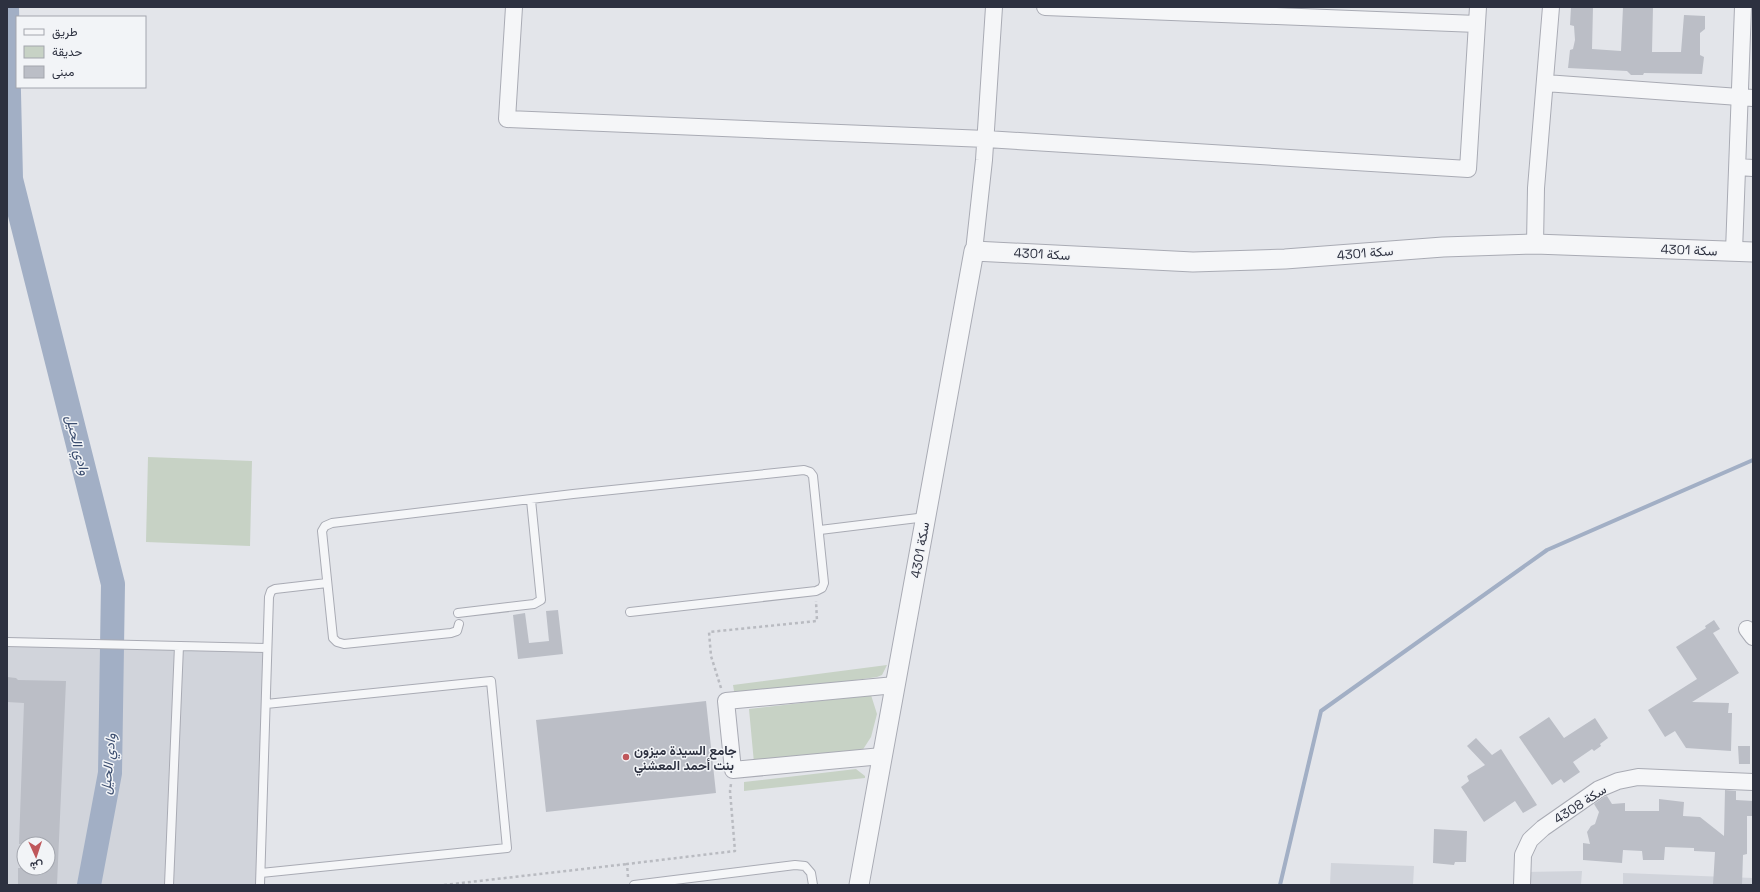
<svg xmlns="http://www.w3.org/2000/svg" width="1760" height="892" font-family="'Space Grotesk',Vazirmatn,sans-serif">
<rect width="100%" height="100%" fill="#e3e5ea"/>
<path fill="#d1d4db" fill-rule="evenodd" d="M7,642L267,648L260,885H7ZM24,844H48V868H24Z
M1331,863L1414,866L1413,885H1330Z
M1582,871L1581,885H1522V872Z
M1623,873L1753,878V885H1623Z"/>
<path fill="#c7d2c5" d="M148,457L252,461L250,546L146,542Z
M887,665L882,675L877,677L735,697L733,685Z
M871,695L877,714L871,737L862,751L754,763L749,709Z
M856,769L865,776V778L744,791V782Z"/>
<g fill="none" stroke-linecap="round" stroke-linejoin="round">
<path stroke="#a2afc5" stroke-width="4" d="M1280,885L1321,711L1547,550L1753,460"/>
<path stroke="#a2afc5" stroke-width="24" d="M7,7L11,179L113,584L110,773L89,885"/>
</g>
<path fill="#bbbec6" d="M1571,7H1593L1592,49L1621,51L1623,7H1653L1652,52H1681L1684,15L1705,16V29L1700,33V55L1704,57L1702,74L1644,73L1643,75H1631L1627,71L1568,68L1570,50L1573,49L1575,40L1574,26L1570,25Z
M558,610L563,654L518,659L513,615L525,613L529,643L549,641L546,611Z
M1714,620L1720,629L1713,633L1739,673L1692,702L1729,703L1728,713H1732L1731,751L1686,748L1675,731L1665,737L1648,710L1697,679L1676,647L1706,628L1705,626Z
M7,677L16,678L18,680L66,681L57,885H18V868H48V844H19L24,703L7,702Z
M706,701L716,793L546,812L536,720Z
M1549,717L1564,738L1595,718L1608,738L1600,744L1601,746L1594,751L1592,749L1573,762L1580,772L1564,783L1561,779L1552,785L1519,737Z
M1476,738L1492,755L1501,749L1537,805L1523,813L1515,801L1484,822L1461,787L1469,781L1467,776L1485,765L1467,746Z
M1738,746H1750V764H1739Z
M1725,790L1736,791V800L1753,801V816H1747V854L1743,855L1742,885H1713L1715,852L1694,851V848L1665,847L1664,860H1643L1642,851L1623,850L1622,863L1583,860V843L1590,844L1587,832L1591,826L1595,824L1599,812L1594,804L1604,797L1607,796L1612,804L1625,803V811H1659V799L1684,802L1683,816L1700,817L1724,836Z
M1434,829L1467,831L1466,862H1455L1454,865L1433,863Z"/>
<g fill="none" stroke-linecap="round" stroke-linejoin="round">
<g stroke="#a9abb4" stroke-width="10">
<path id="service" d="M820,530L926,517
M458,613L534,604L541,600L531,500
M459,624L457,631L451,633L344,644L337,642L333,638L322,531L325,526L332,523L573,494L804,470L810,472L813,476L824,583L822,588L816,591L630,612
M7,642L267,648
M261,873L507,848L491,681L266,704
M169,885L179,646
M260,885L269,597L271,591L275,589L327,583
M634,885L795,865L805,866L811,873L813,885"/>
</g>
<g stroke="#a9abb4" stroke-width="18">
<path id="minor" d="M514,7L507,119L986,139L1468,169L1478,7
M1045,7L1477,24
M1545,83L1753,98
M1738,167L1753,168
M1535,244L1536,188L1551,7
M974,251L984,160L994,7
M1734,251L1743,7
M1747,629L1753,637
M882,756L733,770L726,701L895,685
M1522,885L1523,855L1530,840L1543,828L1599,789L1618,781L1638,777L1753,782"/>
</g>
<g stroke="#a9abb4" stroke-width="21">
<path id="tertiary" d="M859,885L974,251L1193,262L1285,259L1443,247L1535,244L1753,252"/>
</g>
<path stroke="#b9bbc1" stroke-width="2.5" stroke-dasharray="3 3" stroke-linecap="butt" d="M721,688L711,656L709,632L817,621L816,601
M628,877L627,864L735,851L730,791L731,784
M444,885L627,864"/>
<use href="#service" stroke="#f5f6f8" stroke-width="8"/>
<use href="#minor" stroke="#f5f6f8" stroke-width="16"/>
<use href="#tertiary" stroke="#f5f6f8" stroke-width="19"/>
</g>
<circle fill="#bf575b" stroke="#f2f4f7" stroke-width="1.5" cx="626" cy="757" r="4"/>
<g text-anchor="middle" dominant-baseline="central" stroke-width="3" stroke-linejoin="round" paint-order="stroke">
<g font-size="13" fill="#2d3140" stroke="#f2f4f7">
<text transform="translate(1689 250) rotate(2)">سكة 4301</text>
<text transform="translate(1365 253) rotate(-5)">سكة 4301</text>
<text transform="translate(1042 254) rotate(3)">سكة 4301</text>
<text transform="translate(920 550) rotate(-80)">سكة 4301</text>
<text transform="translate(1580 804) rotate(-33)">سكة 4308</text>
</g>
<g font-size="13" font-weight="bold" fill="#2d3140" stroke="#f2f4f7" text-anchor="start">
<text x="634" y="750">جامع السيدة ميزون<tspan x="634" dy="15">بنت أحمد المعشني</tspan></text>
</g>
<g font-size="14" font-style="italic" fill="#3b4d6f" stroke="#f2f4f7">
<text transform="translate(78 445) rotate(76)">وادي الحيل</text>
<text transform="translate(108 764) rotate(-85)">وادي الحيل</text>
</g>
</g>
<rect width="1760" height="892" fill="none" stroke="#2d3140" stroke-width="16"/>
<rect x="16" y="16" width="130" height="72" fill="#f2f4f7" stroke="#a3a6ae"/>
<rect x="24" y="29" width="20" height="6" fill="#f5f6f8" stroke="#a3a6ae"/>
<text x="52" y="36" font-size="12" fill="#2d3140">طريق</text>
<rect x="24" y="46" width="20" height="12" fill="#c7d2c5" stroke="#a3a6ae"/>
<text x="52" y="56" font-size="12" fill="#2d3140">حديقة</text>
<rect x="24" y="66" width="20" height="12" fill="#bbbec6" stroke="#a3a6ae"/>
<text x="52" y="76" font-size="12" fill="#2d3140">مبنى</text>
<g transform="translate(36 856) rotate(177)"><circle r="19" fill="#f2f4f7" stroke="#a3a6ae"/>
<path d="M0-3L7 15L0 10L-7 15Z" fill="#bf575b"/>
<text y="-6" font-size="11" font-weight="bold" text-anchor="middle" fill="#2d3140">ش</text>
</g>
</svg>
